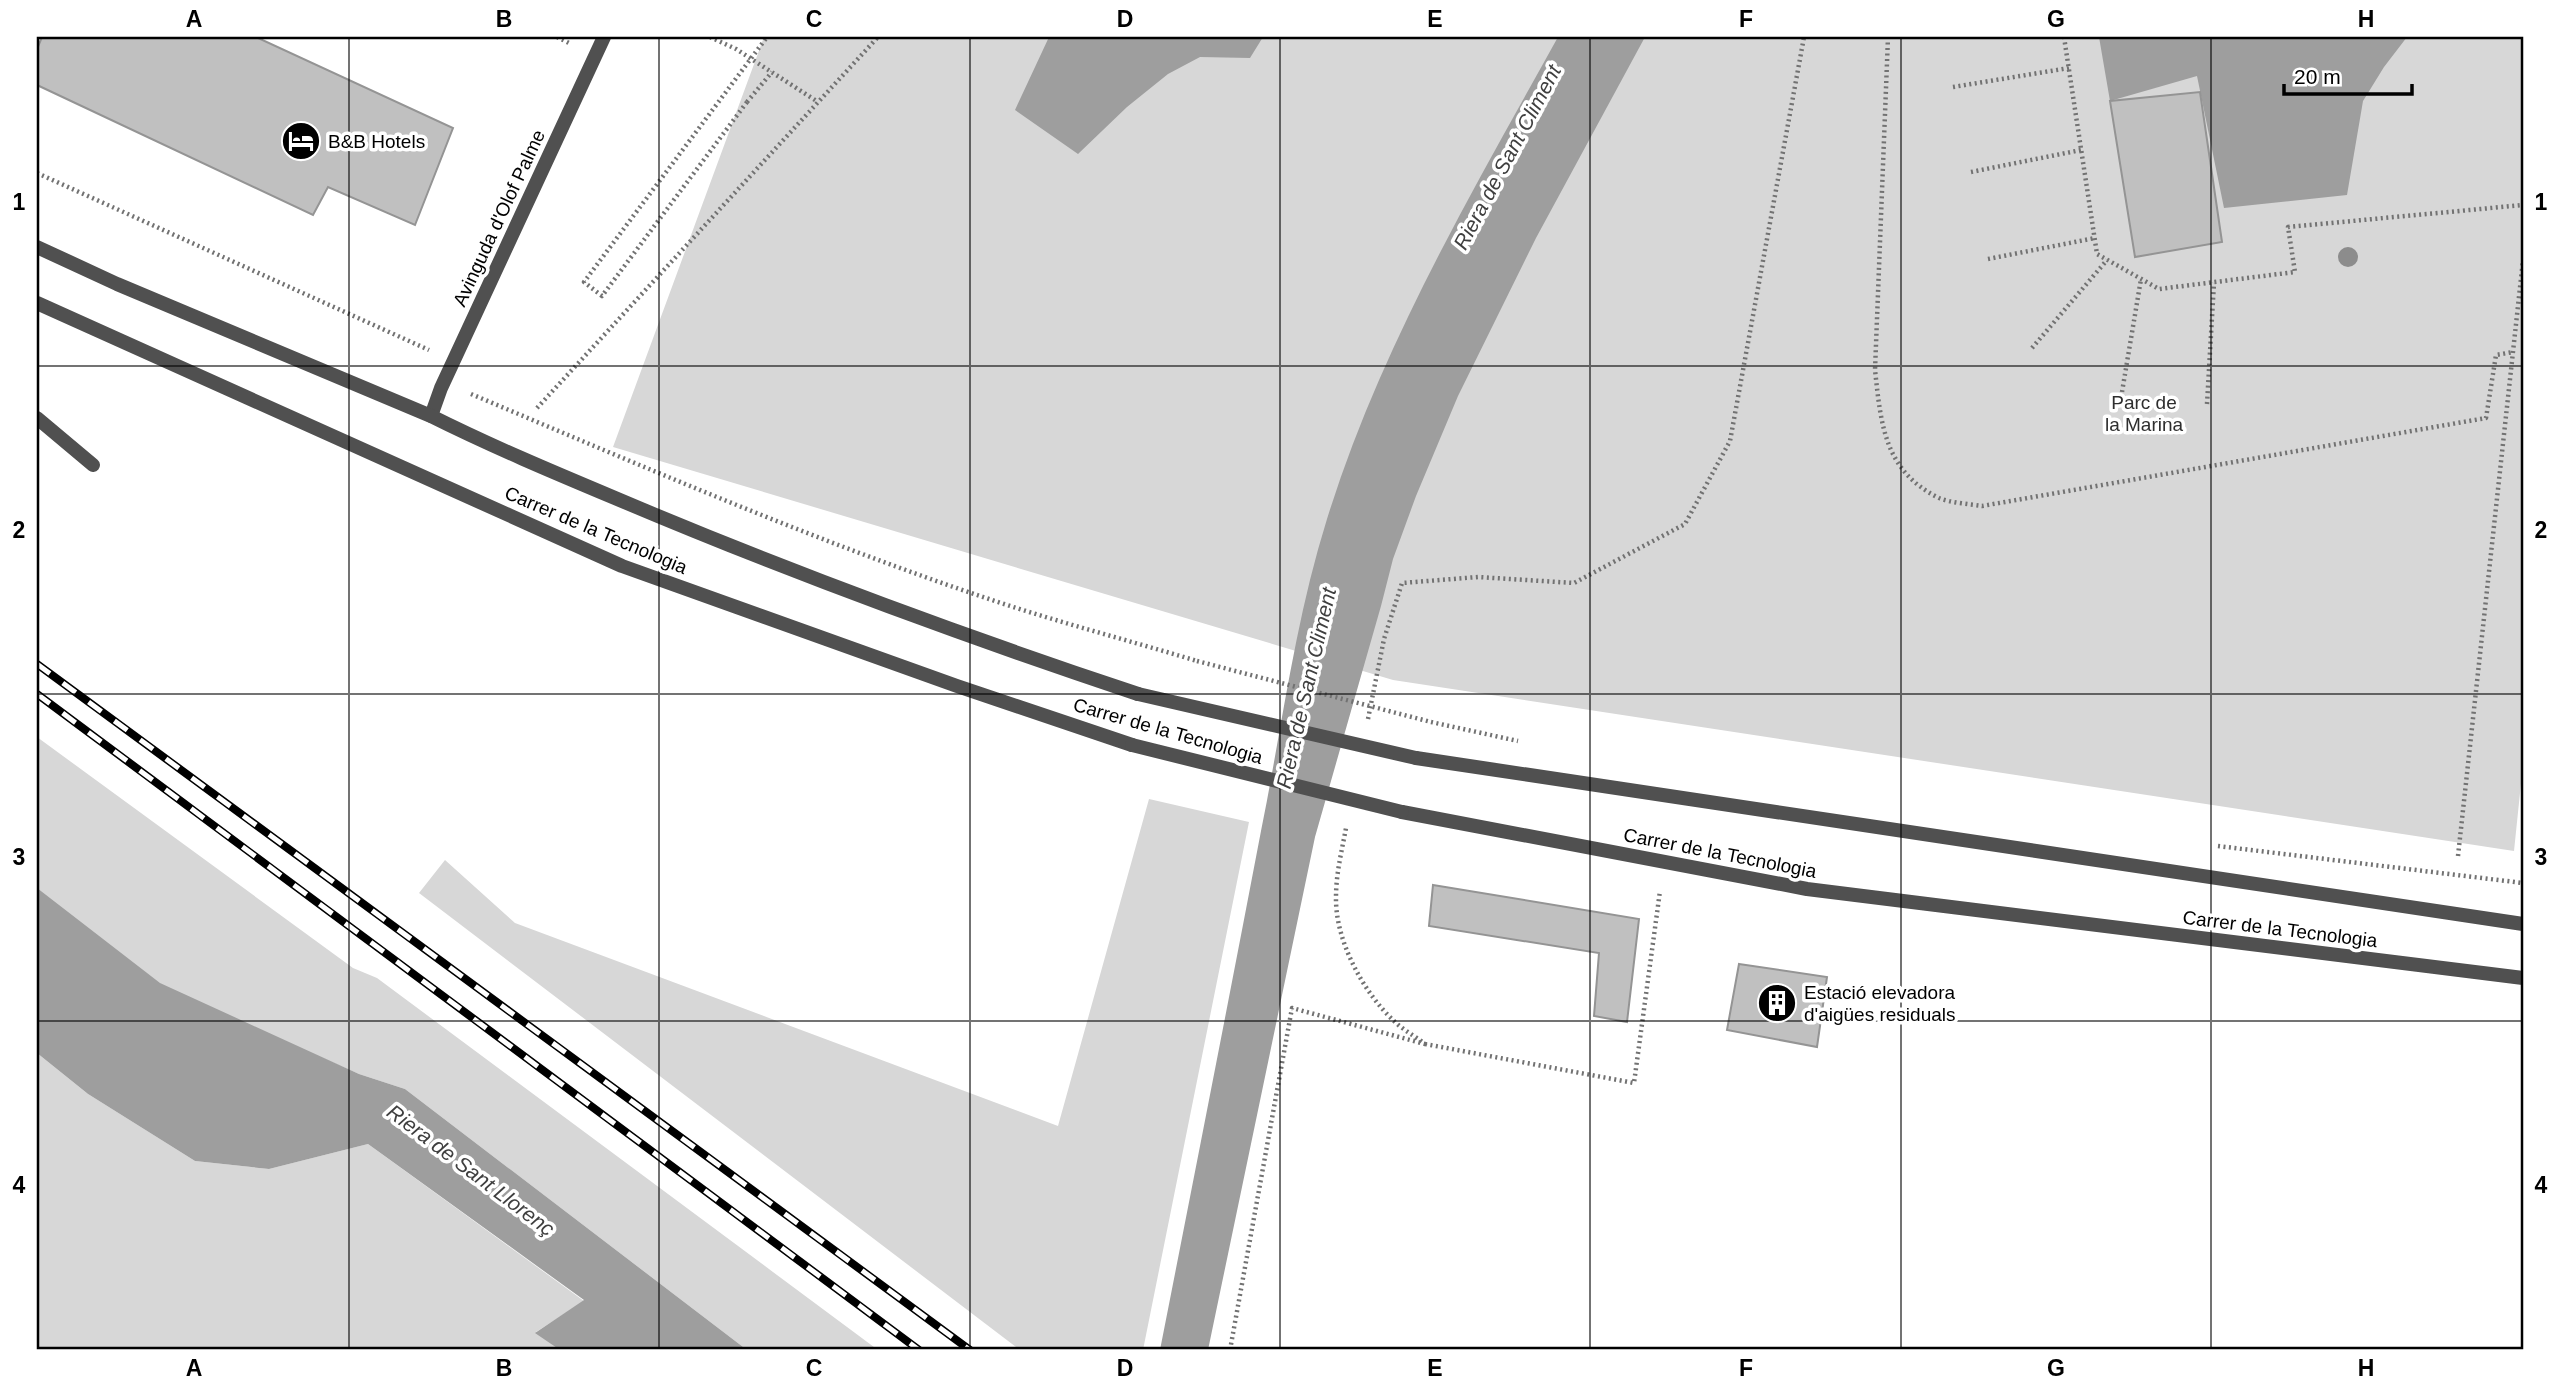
<svg xmlns="http://www.w3.org/2000/svg" width="2560" height="1387" font-family="Helvetica,sans-serif">
<rect width="100%" height="100%" fill="#fff"/>
<path fill="#d7d7d7" d="M764,37H2523V764L2514,851L1393,680L613,447Z
M37,737L353,968L377,978L878,1350H747L405,1089L359,1074L37,933Z
M1149,799L1249,822L1143,1350H1020L419,893L445,860L515,923L1058,1126Z
M37,1053L88,1094L195,1161L269,1169L368,1144L584,1301L536,1332L560,1350H37Z"/>
<path fill="#9e9e9e" d="M1049,37H1263L1250,58L1200,57L1168,74L1127,107L1078,154L1015,110Z
M1558,37H1645L1536,238L1458,396L1416,496L1393,559L1381,606L1315,837L1208,1350H1160C1194,1177 1228,1004 1261,831C1282,727 1295,621 1327,519C1380,348 1472,192 1558,37Z
M2099,37H2407L2384,67L2363,101L2347,195L2224,208L2197,76L2110,101Z
M37,888L160,983L359,1074L405,1089L747,1350H560L535,1333L584,1300L368,1144L269,1169L195,1161L88,1094L37,1053Z"/>
<path fill="#c0c0c0" stroke="#949494" stroke-width="2" d="M42,37H256L453,128L415,225L328,187L313,215L37,85V49Z
M2200,92L2222,242L2135,257L2110,101Z
M1433,885L1639,919L1627,1022L1594,1016L1599,953L1429,926Z
M1739,964L1827,977L1817,1047L1727,1030Z"/>
<g fill="none" stroke-linecap="round" stroke-linejoin="round">
<path stroke="#727272" stroke-width="4.5" stroke-dasharray="2 3.5" stroke-linecap="butt" d="M557,37L569,43
M710,37L736,49L818,102
M1888,37L1875,370C1881,424 1884,471 1939,498C1951,503 1969,504 1982,506L2486,418L2496,355L2513,352
M2064,37L2097,254L2159,289L2295,272L2288,227L2523,205
M1953,87L2069,68
M747,102L772,72
M1971,172L2081,150
M37,173L429,350
M1988,259L2095,238
M2032,348L2107,260
M2122,392L2141,279
M471,394C642,466 812,540 989,599C1057,622 1128,640 1197,661
M2207,404L2214,283
M537,408L878,37
M1368,719L1384,639L1402,583L1478,577L1574,583L1685,524L1730,441L1804,37
M1431,722L1518,741
M2218,846L2523,883
M2458,856L2523,260
M1425,1044L1634,1083L1660,891
M1230,1350L1292,1008L1425,1044C1415,1036 1403,1030 1394,1021C1363,992 1335,940 1336,897C1336,873 1342,850 1346,828"/>
<path stroke="#505050" stroke-width="14" d="M431,416L441,388L604,37
M37,418L93,465"/>
<path stroke="#505050" stroke-width="14" d="M37,247L117,284L431,416C491,446 553,472 615,498C787,571 961,635 1138,694
M37,303L622,566L957,686L1132,745
M1416,758L2523,924
M1402,812L1807,889L2523,978"/>
<g stroke="#000" stroke-width="8">
<path id="rail" d="M37,664L970,1350
M37,694L919,1350"/>
</g>
<use href="#rail" stroke="#fff" stroke-width="5" stroke-dasharray="16" stroke-linecap="butt"/>
<path stroke="#727272" stroke-width="4.5" stroke-dasharray="2 3.5" stroke-linecap="butt" d="M747,102L602,296L584,282L767,37
M1197,661L1431,722"/>
<path stroke="#505050" stroke-width="14" d="M1138,694L1416,758
M1132,745L1402,812"/>
</g>
<circle fill="#8c8c8c" cx="2348" cy="257" r="10"/>
<path fill="none" stroke="#000" stroke-width="2" stroke-opacity="0.55" d="M349,37V1350M659,37V1350M970,37V1350M1280,37V1350M1590,37V1350M1901,37V1350M2211,37V1350M37,366H2523M37,694H2523M37,1021H2523"/>
<defs>
<g id="hotel-disc" transform="scale(2.0125)"><circle r="9.5" fill="#000" stroke="#fff"/><path d="M-6-4.5h1.5V1H6V5H4.5V3h-9V5H-6ZM-4 0a1.8 1.8 0 1 1 3.6 0ZM.5 0V-2.5h3Q6-2.5 6 0Z" fill="#fff"/></g>
<g id="building-disc" transform="scale(2.0125)"><circle r="9.5" fill="#000" stroke="#fff"/><path d="M-4-6H4V6H1V3H-1V6H-4ZM-2.5-4.3h1.7v1.8h-1.7ZM.8-4.3h1.7v1.8H.8ZM-2.5-1h1.7V.8h-1.7ZM.8-1h1.7V.8H.8Z" fill="#fff"/></g>
</defs>
<g fill-rule="evenodd">
<use href="#hotel-disc" x="301" y="141"/>
<use href="#building-disc" x="1777" y="1003"/>
</g>
<g text-anchor="middle" dominant-baseline="central" stroke-width="7" stroke-linejoin="round" paint-order="stroke">
<g font-size="19" fill="#000" stroke="#fff" text-anchor="start">
<text x="328" y="141">B&amp;B Hotels</text>
<text x="1804" y="992">Estació elevadora<tspan x="1804" dy="22">d'aigües residuals</tspan></text>
</g>
<g font-size="19" fill="#000" stroke="#fff">
<text transform="translate(499 218) rotate(-65)">Avinguda d'Olof Palme</text>
<text transform="translate(596 530) rotate(23)">Carrer de la Tecnologia</text>
<text transform="translate(1168 731) rotate(16)">Carrer de la Tecnologia</text>
<text transform="translate(1720 853) rotate(11)">Carrer de la Tecnologia</text>
<text transform="translate(2280 929) rotate(7)">Carrer de la Tecnologia</text>
</g>
<g font-size="19" fill="#2e2e2e" stroke="#fff">
<text x="2144" y="402">Parc de<tspan x="2144" dy="22">la Marina</tspan></text>
</g>
<g font-size="21" font-style="italic" fill="#3f3f3f" stroke="#fff">
<text transform="translate(1507 157) rotate(-62)">Riera de Sant Climent</text>
<text transform="translate(1306 688) rotate(-77)">Riera de Sant Climent</text>
<text transform="translate(471 1170) rotate(37)">Riera de Sant Llorenç</text>
</g>
</g>
<rect width="2560" height="1387" fill="none" stroke="#ffffff" stroke-width="77"/>
<path d="M2284 84v10h128v-10" fill="none" stroke="#000000" stroke-width="3.5"/>
<text x="2294" y="84" font-size="21" fill="#000000" stroke="#ffffff" stroke-width="5" paint-order="stroke">20 m</text>
<rect x="38" y="38" width="2484" height="1310" fill="none" stroke="#000" stroke-width="2.5"/>
<g font-size="23" text-anchor="middle" font-weight="bold" fill="#000">
<text x="194" y="27">A</text>
<text x="504" y="27">B</text>
<text x="814" y="27">C</text>
<text x="1125" y="27">D</text>
<text x="1435" y="27">E</text>
<text x="1746" y="27">F</text>
<text x="2056" y="27">G</text>
<text x="2366" y="27">H</text>
<text x="19" y="210">1</text>
<text x="2541" y="210">1</text>
<text x="19" y="538">2</text>
<text x="2541" y="538">2</text>
<text x="19" y="865">3</text>
<text x="2541" y="865">3</text>
<text x="19" y="1193">4</text>
<text x="2541" y="1193">4</text>
<text x="194" y="1376">A</text>
<text x="504" y="1376">B</text>
<text x="814" y="1376">C</text>
<text x="1125" y="1376">D</text>
<text x="1435" y="1376">E</text>
<text x="1746" y="1376">F</text>
<text x="2056" y="1376">G</text>
<text x="2366" y="1376">H</text>
</g>
</svg>
